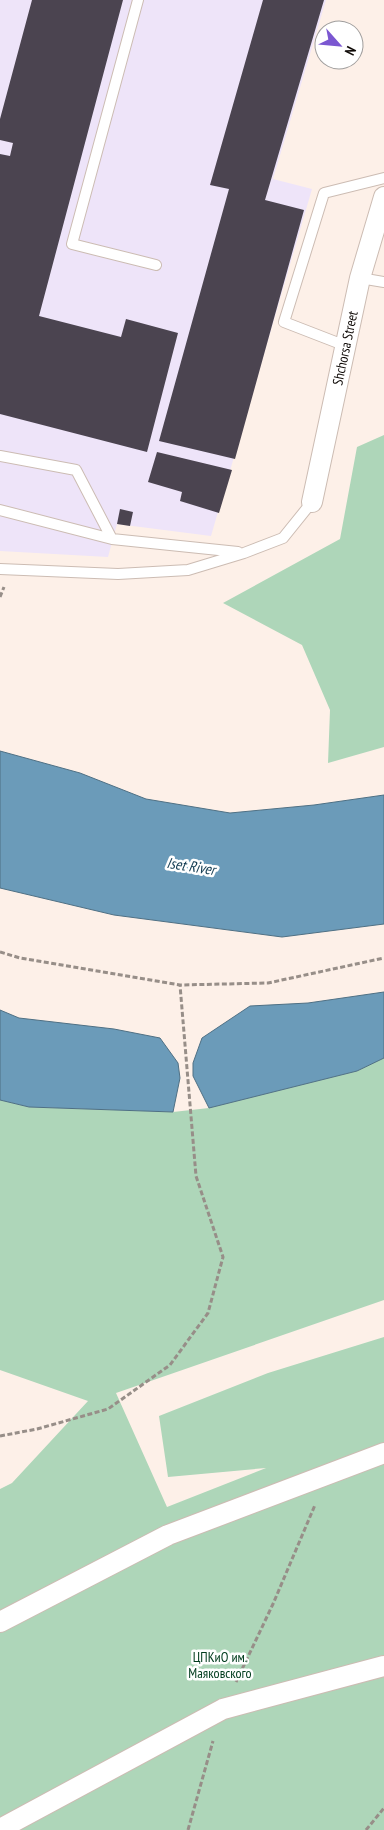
<svg xmlns="http://www.w3.org/2000/svg" width="384" height="1830" font-family="'PT Sans Narrow',sans-serif">
<rect width="100%" height="100%" fill="#fdf0e8"/>
<path fill="#eee4f9" d="M0,0H326L273,179L312,189L211,536L117,524L108,557L0,551Z"/>
<path fill="#aed6b9" d="M384,435V747L328,763L330,710L302,645L223,603L340,539L357,447Z
M384,1058V1300L116,1393L167,1507L266,1468L168,1477L159,1416L268,1373L384,1337V1830H0V1489L12,1483L88,1401L0,1370V1100L29,1107L173,1112L209,1108L357,1071Z"/>
<path fill="#6b9bb9" stroke="#4f7084" d="M0,751L80,773L146,799L230,813L314,805L384,795V924L282,937L114,915L0,888Z
M384,992V1058L357,1071L209,1108L193,1076V1063L202,1038L250,1006L308,1003Z
M0,1010L19,1018L114,1029L160,1038L178,1063L180,1078L173,1112L29,1107L0,1100Z"/>
<path fill="#4b4450" d="M32,0H123L39,316L121,337L126,319L178,333L147,452L0,414V154L10,156L13,143L0,140V119Z
M263,0H324L265,200L304,210L235,459L159,441L229,189L210,185Z
M157,452L232,470L219,513L180,501L182,492L148,482Z
M120,509L133,512L130,526L117,524Z"/>
<g fill="none" stroke-linecap="round" stroke-linejoin="round">
<g stroke="#ccbcb3" stroke-width="12">
<path id="lane" d="M138,0L72,244L156,265
M360,278L384,282
M346,346L284,322L324,193L384,178
M0,456L76,470L112,539
M0,510L112,539L238,552
M0,569L118,574L188,570L244,553L283,538L312,502"/>
</g>
<g stroke="#ccbcb3" stroke-width="22">
<path id="street" d="M312,502L360,278L384,197
M0,1622L168,1535L384,1453
M0,1829L223,1709L384,1666"/>
</g>
<path stroke="#978e88" stroke-width="3" stroke-dasharray="5 2.5" stroke-linecap="butt" d="M0,597L4,587
M0,952L20,958L180,985L268,983L384,958
M0,1436L37,1429L108,1409L170,1365L208,1313L223,1257L196,1176L180,985
M236,1682L273,1604L315,1505
M188,1830L213,1741
M366,1830L384,1808"/>
<use href="#lane" stroke="#fff" stroke-width="10"/>
<use href="#street" stroke="#fff" stroke-width="20"/>
</g>
<g text-anchor="middle" dominant-baseline="central" stroke-width="5" stroke-linejoin="round" paint-order="stroke">
<g font-size="14" fill="#0f0a07" stroke="#fff">
<text transform="translate(345 348) rotate(-78)">Shchorsa Street</text>
</g>
<g font-size="14" fill="#013c1d" stroke="#fff">
<text x="220" y="1657">ЦПКиО им.<tspan x="220" dy="16">Маяковского</tspan></text>
</g>
<g font-size="15" font-style="italic" fill="#133c52" stroke="#fff">
<text transform="translate(191 866) rotate(9)">Iset River</text>
</g>
</g>
<g transform="translate(339 45) rotate(117)"><circle r="24" fill="#ffffff" stroke="#9f9d9c"/>
<path d="M0-4L9 19L0 12L-9 19Z" fill="#7b57d1"/>
<text y="-8" font-size="14" font-weight="bold" text-anchor="middle" fill="#0f0a07">N</text>
</g>
</svg>
